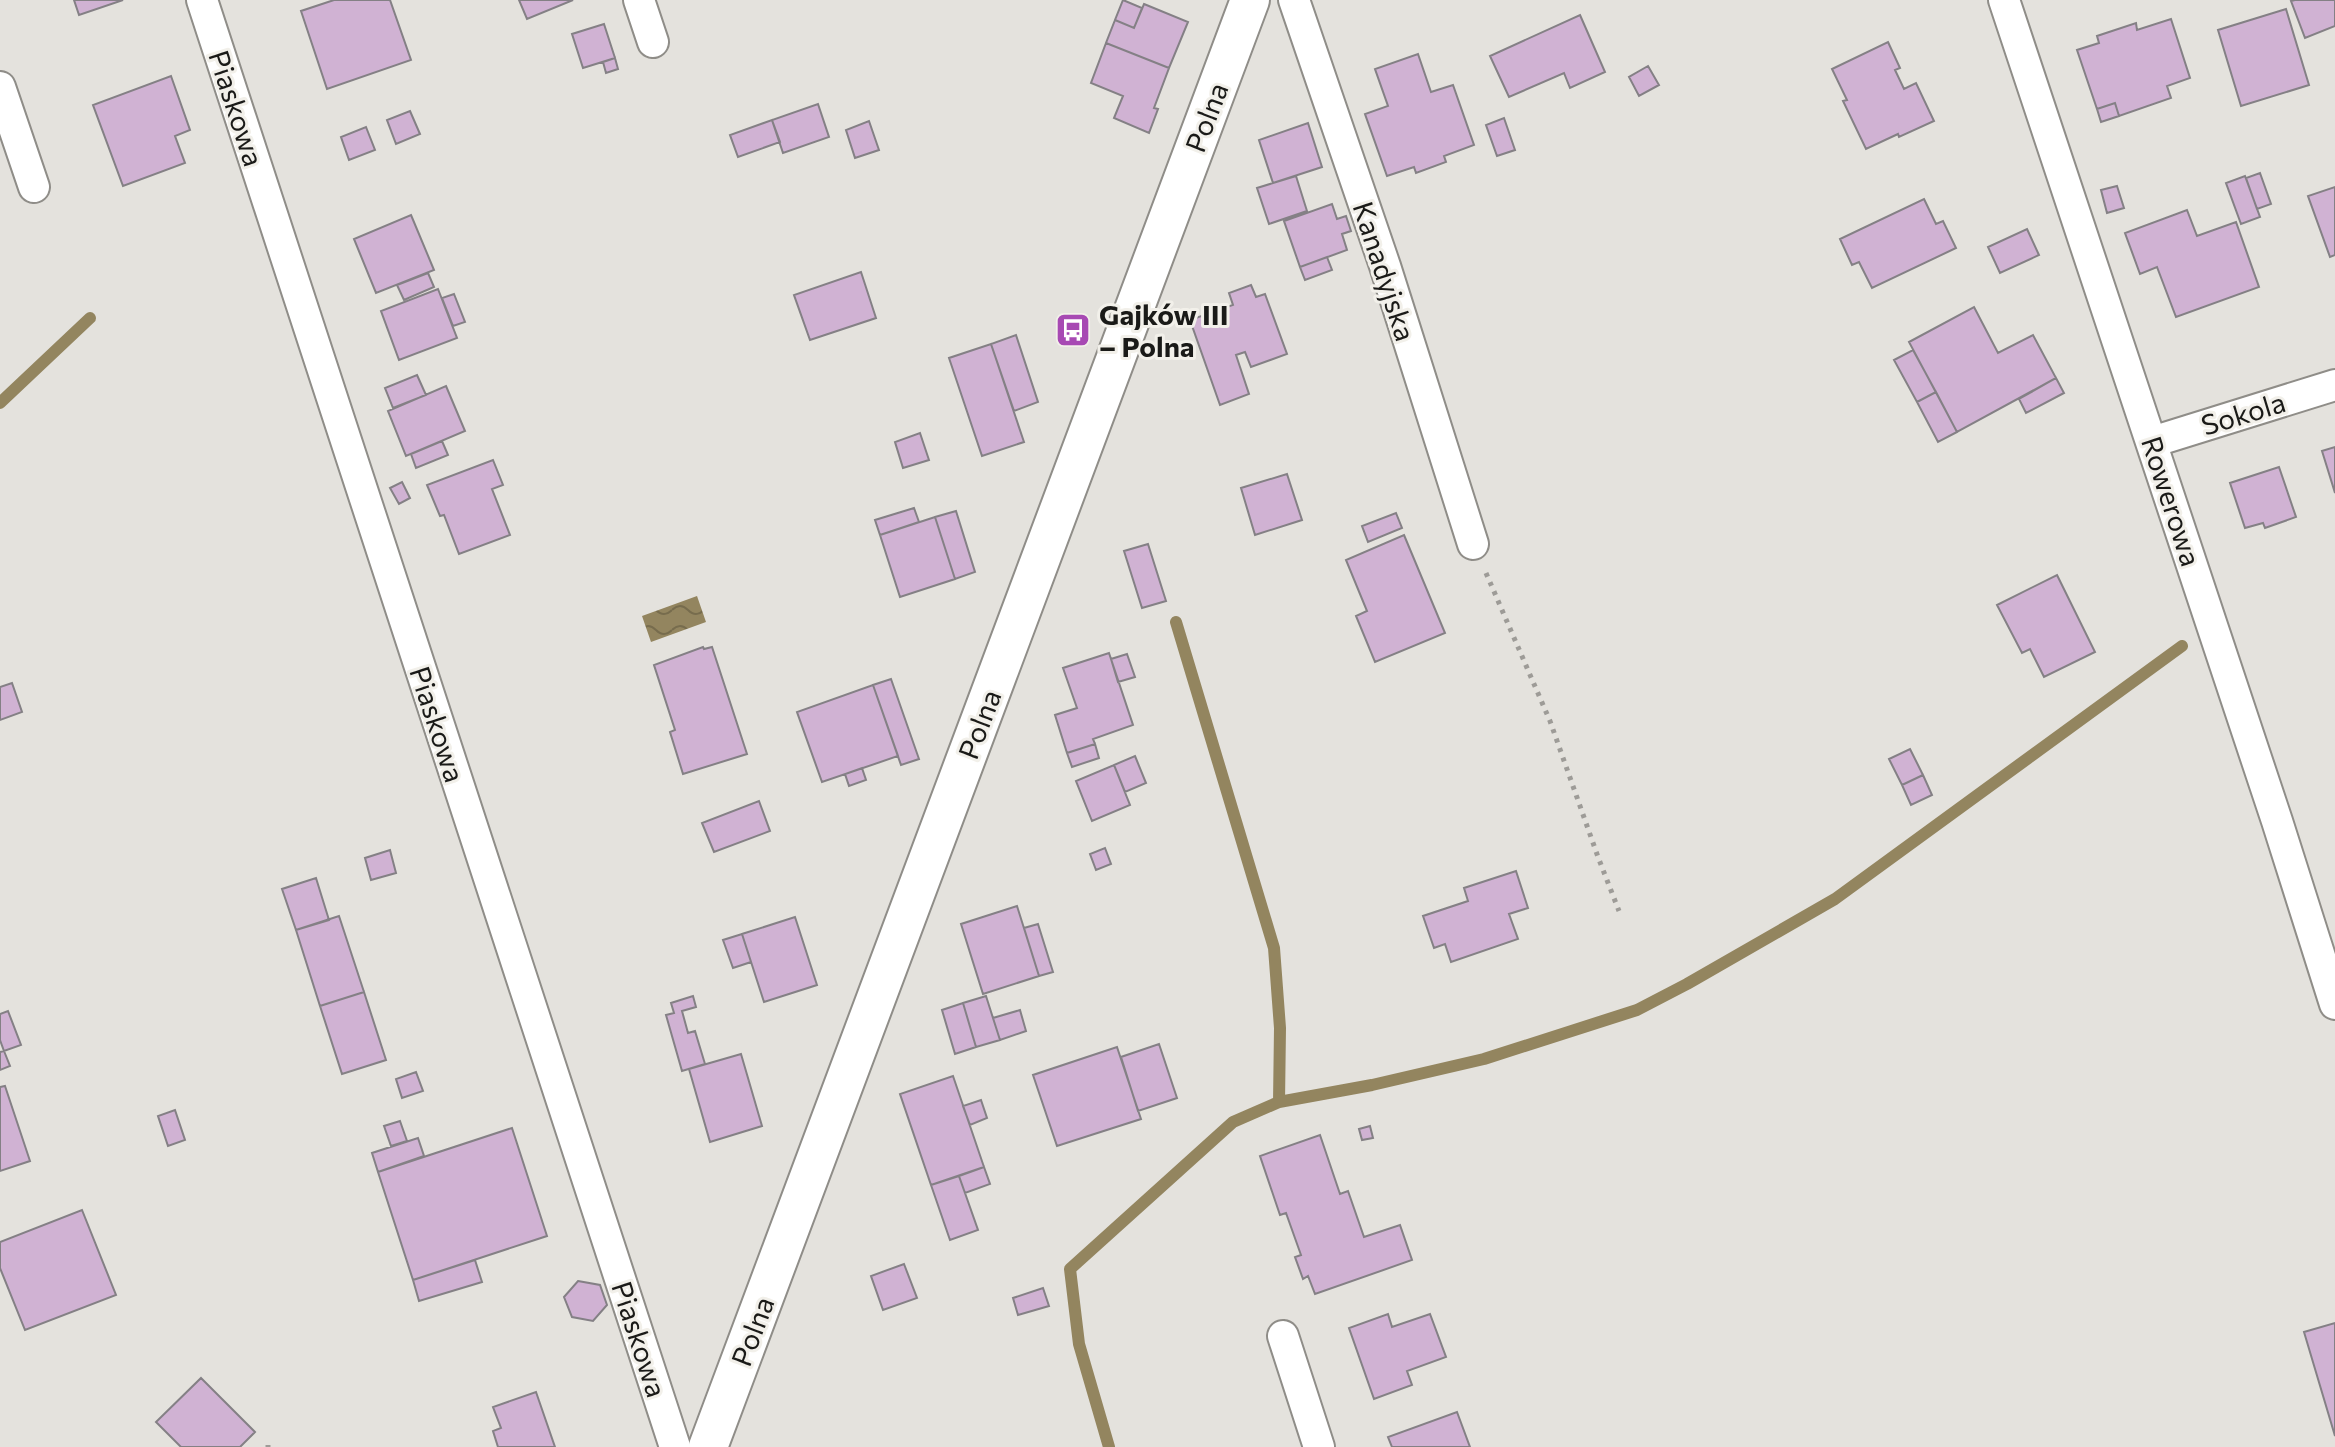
<svg xmlns="http://www.w3.org/2000/svg" width="2335" height="1447" font-family="Commissioner,sans-serif">
<defs>
<pattern id="water-waves" width="16" height="10" patternUnits="userSpaceOnUse" patternTransform="scale(2)"><rect width="16" height="10" fill="#93855f"/><path d="M0 5q4-4 8 0t8 0" fill="none" stroke="#776c4d"/></pattern>
</defs>
<rect width="100%" height="100%" fill="#e4e2dd"/>
<path fill="url(#water-waves)" d="M697,596L706,622L651,642L642,616Z"/>
<g fill="none" stroke-linecap="round" stroke-linejoin="round">
<path stroke="#93855f" stroke-width="12" d="M0,403L90,318
M1176,622L1274,948L1280,1028L1279,1102
M1109,1447L1079,1344L1070,1269L1233,1122L1279,1102L1372,1085L1484,1059L1637,1010L1687,984L1835,899L2182,646"/>
</g>
<path fill="#d0b2d3" stroke="#848085" stroke-width="2" d="M74,0H123L79,15Z
M334,0H390L411,60L327,89L301,11Z
M519,0H573L527,19Z
M1123,0L1142,8L1134,28L1115,20Z
M2295,0H2335V26L2305,38L2291,1Z
M1144,4L1188,22L1169,68L1106,43L1115,20L1134,28Z
M2286,9L2309,85L2241,106L2218,30Z
M1580,15L1605,72L1570,88L1564,73L1509,97L1490,56Z
M2171,19L2190,78L2167,86L2171,98L2119,116L2115,103L2097,109L2077,50L2099,43L2097,36L2136,23L2137,30Z
M604,24L615,58L583,68L572,34Z
M1888,42L1900,68L1895,70L1904,89L1916,83L1934,121L1899,137L1898,134L1866,149L1843,101L1847,100L1832,69Z
M1106,43L1169,68L1154,108L1158,109L1149,133L1114,118L1123,96L1091,83Z
M1418,54L1431,92L1453,85L1474,145L1444,156L1446,162L1416,173L1414,167L1387,176L1365,114L1388,106L1375,69Z
M615,58L618,69L606,73L603,62Z
M1648,66L1659,85L1639,96L1629,77Z
M171,76L190,130L175,136L185,163L123,186L93,105Z
M2115,103L2119,116L2101,122L2097,109Z
M818,104L829,137L783,153L772,120Z
M410,111L420,134L396,144L387,120Z
M1504,118L1515,150L1497,156L1486,125Z
M772,120L780,142L738,157L730,135Z
M869,121L879,150L855,158L846,130Z
M1308,123L1322,167L1273,183L1259,140Z
M366,127L375,150L349,160L341,137Z
M2260,173L2271,204L2257,209L2246,178Z
M1296,176L1307,211L1269,224L1257,188Z
M2245,176L2260,217L2241,224L2226,183Z
M2117,186L2124,208L2107,213L2101,190Z
M2335,187V255L2330,257L2308,196Z
M1924,199L1936,224L1943,221L1956,248L1872,288L1859,262L1852,265L1840,239Z
M1332,204L1337,219L1346,216L1351,231L1342,234L1347,250L1300,267L1284,221Z
M2187,210L2197,236L2236,222L2259,287L2176,317L2157,267L2140,274L2125,233Z
M411,215L434,270L376,293L354,239Z
M2027,229L2039,255L2000,273L1988,247Z
M1327,257L1332,270L1305,280L1300,267Z
M861,272L876,318L810,340L794,295Z
M428,273L434,287L404,300L397,285Z
M1251,285L1256,297L1265,294L1287,354L1251,367L1245,352L1236,355L1249,394L1220,405L1190,320L1233,305L1229,293Z
M438,289L457,338L399,360L381,311Z
M454,294L465,322L453,326L442,298Z
M1974,307L1998,353L2033,335L2056,378L1957,432L1909,342Z
M1016,335L1038,402L1014,411L991,344Z
M991,344L1024,442L982,456L949,358Z
M1913,350L1936,392L1917,402L1894,360Z
M417,375L426,395L393,408L385,388Z
M2056,378L2064,393L2026,413L2019,399Z
M446,386L465,431L406,456L388,411Z
M1936,392L1957,432L1938,442L1917,402Z
M920,433L929,460L903,468L895,442Z
M442,441L448,455L416,468L411,454Z
M2335,447V493L2322,451Z
M493,460L503,485L492,489L510,535L459,554L444,515L440,516L427,485Z
M2279,467L2296,517L2265,528L2263,523L2245,528L2230,483Z
M1287,474L1302,520L1255,535L1241,488Z
M402,482L410,498L399,504L390,488Z
M914,508L919,522L880,535L875,520Z
M956,511L975,572L955,579L935,517Z
M1396,513L1402,528L1368,542L1362,526Z
M935,517L955,579L900,597L880,535Z
M1404,535L1445,633L1375,662L1356,616L1367,611L1346,560Z
M1148,544L1166,601L1142,608L1124,551Z
M2057,575L2095,652L2044,677L2030,649L2022,653L1997,605Z
M703,647L704,649L712,647L747,754L683,774L670,732L675,730L654,665Z
M1109,653L1133,725L1093,739L1095,744L1067,753L1055,715L1077,708L1063,668Z
M1127,654L1135,677L1118,682L1111,659Z
M891,679L919,759L901,765L873,685Z
M12,683L22,712L0,720V687Z
M873,685L898,756L822,782L797,712Z
M1095,744L1099,758L1072,767L1067,753Z
M1910,749L1923,775L1902,785L1889,759Z
M1135,756L1146,783L1125,792L1114,765Z
M1114,765L1130,805L1092,821L1076,781Z
M862,768L866,780L849,786L845,774Z
M1923,775L1932,795L1911,805L1902,785Z
M759,801L770,831L714,852L702,823Z
M1105,848L1111,864L1096,870L1090,854Z
M390,850L396,873L371,880L365,858Z
M1516,871L1528,908L1509,914L1518,939L1451,962L1445,944L1434,948L1423,916L1468,901L1464,888Z
M316,878L329,920L296,930L282,889Z
M1017,906L1039,976L983,994L961,924Z
M339,916L364,992L320,1006L296,930Z
M795,917L817,985L764,1002L742,934Z
M1038,924L1053,972L1039,976L1024,928Z
M742,934L751,962L733,968L723,940Z
M364,992L386,1060L342,1074L320,1006Z
M693,996L696,1007L682,1011L688,1033L695,1031L705,1064L682,1071L666,1015L674,1013L671,1003Z
M986,996L1000,1040L976,1047L963,1003Z
M963,1003L976,1047L955,1054L942,1010Z
M1020,1010L1026,1031L1000,1040L993,1018Z
M8,1011L21,1045L4,1051L0,1040V1014Z
M1159,1044L1177,1098L1138,1111L1121,1057Z
M1117,1047L1141,1119L1057,1146L1033,1075Z
M4,1051L10,1066L0,1070V1052Z
M741,1054L762,1126L710,1142L689,1069Z
M416,1072L423,1091L402,1098L396,1079Z
M953,1076L984,1167L931,1185L900,1094Z
M5,1086L30,1161L0,1171V1087Z
M981,1100L987,1118L970,1125L963,1106Z
M175,1110L185,1140L168,1146L158,1116Z
M400,1121L407,1141L391,1146L384,1126Z
M1370,1126L1373,1138L1362,1140L1359,1129Z
M512,1128L547,1236L413,1280L378,1172Z
M1320,1135L1340,1194L1348,1191L1364,1237L1400,1225L1412,1260L1315,1294L1308,1276L1303,1279L1295,1257L1301,1255L1286,1213L1280,1215L1260,1156Z
M418,1138L424,1156L378,1172L372,1153Z
M984,1167L990,1184L965,1193L959,1176Z
M959,1176L978,1230L950,1240L931,1185Z
M82,1210L116,1295L25,1330L0,1268V1242Z
M475,1260L482,1282L419,1301L413,1280Z
M904,1264L917,1298L883,1310L871,1276Z
M578,1281L600,1285L607,1305L593,1321L572,1317L564,1297Z
M1043,1288L1049,1306L1018,1315L1013,1298Z
M1388,1314L1392,1327L1430,1314L1446,1357L1407,1371L1412,1385L1374,1399L1349,1328Z
M2335,1323V1436L2304,1332Z
M201,1378L255,1432L240,1447H181L156,1422Z
M536,1392L555,1447H498L493,1431L501,1428L493,1407Z
M1457,1412L1470,1447H1392L1388,1437Z"/>
<g fill="none" stroke-linecap="round" stroke-linejoin="round">
<g stroke="#8f8d88" stroke-width="34">
<path id="minor" d="M202,0L675,1447
M639,0L653,42
M1294,0L1385,266L1473,544
M2004,0L2277,821L2335,1004
M0,87L34,187
M2152,442L2335,385
M1283,1336L1319,1447"/>
</g>
<g stroke="#8f8d88" stroke-width="42">
<path id="tertiary" d="M708,1447L1250,0"/>
</g>
<path stroke="#9d9b97" stroke-width="5" stroke-dasharray="4 6" stroke-linecap="butt" d="M1486,573L1550,721L1598,857L1619,911
M268,1445V1447"/>
<use href="#minor" stroke="#fff" stroke-width="30"/>
<use href="#tertiary" stroke="#fff" stroke-width="38"/>
</g>
<defs>
<g id="bus-square" transform="scale(1.8)"><rect x="-9" y="-9" width="18" height="18" rx="4" fill="#a749b3" stroke="#f2f0ea"/><path d="M-5-6H5V4H4V6H2V4H-2V6H-4V4H-5ZM-3.5-4V0h7V-4ZM-3.5 1.2v1.5H-2V1.2ZM2 1.2v1.5H3.5V1.2Z" fill="#fff"/></g>
</defs>
<g fill-rule="evenodd">
<use href="#bus-square" x="1073" y="330"/>
</g>
<g text-anchor="middle" dominant-baseline="central" stroke-width="6" stroke-linejoin="round" paint-order="stroke">
<g font-size="28" fill="#1a1a18" stroke="#f2f0ea">
<text transform="translate(237 108) rotate(72)">Piaskowa</text>
<text transform="translate(1206 117) rotate(-69)">Polna</text>
<text transform="translate(1385 271) rotate(72)">Kanadyjska</text>
<text transform="translate(2243 413) rotate(-17)">Sokola</text>
<text transform="translate(2172 501) rotate(72)">Rowerowa</text>
<text transform="translate(438 724) rotate(72)">Piaskowa</text>
<text transform="translate(979 724) rotate(-69)">Polna</text>
<text transform="translate(752 1331) rotate(-69)">Polna</text>
<text transform="translate(640 1339) rotate(72)">Piaskowa</text>
</g>
<g font-size="28" font-weight="bold" fill="#1a1a18" stroke="#f2f0ea" text-anchor="start">
<text x="1099" y="314">Gajków III<tspan x="1099" dy="32">– Polna</tspan></text>
</g>
</g>
</svg>
